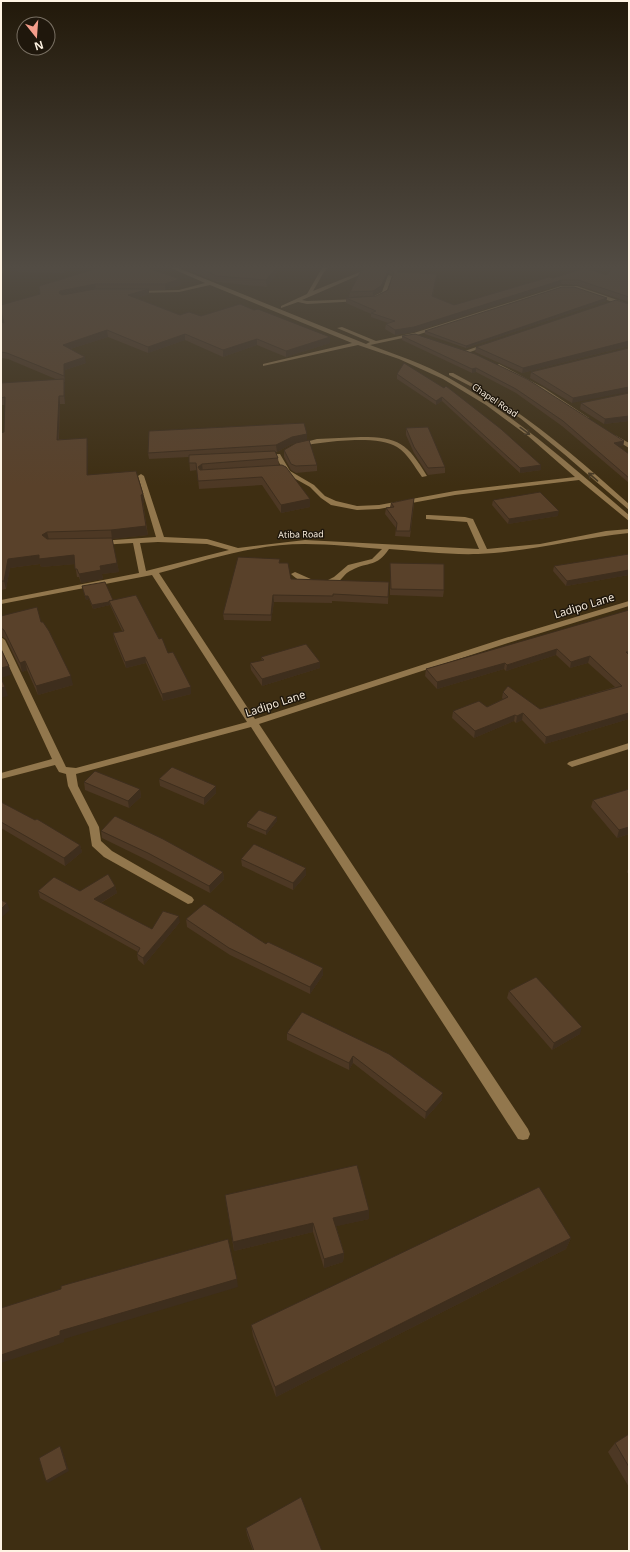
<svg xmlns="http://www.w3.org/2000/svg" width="630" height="1552" font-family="'Open Sans',sans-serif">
<rect width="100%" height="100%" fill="#3e2e12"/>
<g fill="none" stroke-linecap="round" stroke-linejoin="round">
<path fill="#92774d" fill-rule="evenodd" d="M1,268H4L3,273L1,274Z
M171,268H178L366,344L370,342L337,328L342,327L376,341L414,333L561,286H577L629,304V308L574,288H561L417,335L370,345C397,355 424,364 449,378C515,415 571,466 629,515V521L579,480L455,495L379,509L357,510L331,505L321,498L310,487L285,473L276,457H263V455L280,454L290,471L314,485L325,496L336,501L357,506L379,505L455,491L575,477L528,436L486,405L443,379L399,359L358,345L263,366V364L352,343L210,285L179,292L136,293L134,292L136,291L179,290L205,283Z
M322,268H328L324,272L313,291L360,272L364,273L302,300L307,301L358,299L360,301L307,304L298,302L281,308V306L307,294Z
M388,275L392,276L386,293L376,299H372V297L382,292Z
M485,344L490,345L467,353L462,352Z
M499,364L544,388L589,418L584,419L540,390L497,367L496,366Z
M449,373H453C519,407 574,455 629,504V510L564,454L520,418L474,388L449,375Z
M611,435H615L629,443V448L611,437Z
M361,437C399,437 407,443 427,476L422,477C414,466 408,454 397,447C377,434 319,442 297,447L294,445L317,439Z
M141,474L144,476L164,537L207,539L238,548L305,540L479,549L467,522L426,519V515H429L465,517L473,519L487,549L540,544L606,531L629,529V533C578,538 529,552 478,554C449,555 418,551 389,549C376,568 369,561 352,570C346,572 343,578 338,582C324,590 302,585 291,574L295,572L313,580L326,581L334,577L348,565L372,559L382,549C357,547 331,544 305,544C255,544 207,560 159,573L255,719L502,639L629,601V606L508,643L259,724L528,1129L530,1134L528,1139L523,1140L518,1139L251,727L76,774L78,786L99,827L101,841L112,851L192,897L194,900L192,903L188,904L104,857L92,846L89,827L68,786L66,774L59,772L55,765L1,779V773L52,759L1,649V637L5,640L66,767L76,768L247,722L152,575L1,604V600L139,573L133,543L100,545L96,543L100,541L156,537L138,476ZM158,542L207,544L229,550L146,571L140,543Z
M629,743V749L572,767L567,764L569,762Z"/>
</g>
<path fill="#4d3824" d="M17,268H67L64,273L18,272Z
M190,268H280L267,287L217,282L190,271Z
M364,268H399L398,272L437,274L433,296L454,305L553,278L607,275L629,268V302L577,285L561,284L414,332L395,335L385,329L386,324L388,323L371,317V314L346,303V298L376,296L388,290L392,276L388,274L381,291L373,296L349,297L350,292L364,270Z
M180,279L181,285L165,290H149V294L137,298L180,315L201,316L254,310L330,337V343L286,357L257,345L223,357L185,340L148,353L108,337L70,349L86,363L65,370V382H64L65,387V404H60L59,439L88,445V475L143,494L144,503H143L148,535L112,539L119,572L102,574L103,579L81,583L79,577H77L75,564L41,567L40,564L10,568L6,589L1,590V433L4,432L5,405H1V383L58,380L8,359L1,358V322L3,323L40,294L39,286Z
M607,298L606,301L466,348L425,334V331Z
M629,304V346L522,373L475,352L476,347Z
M415,334L624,441L623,446H618L629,454V483L562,426L516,393L476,372L472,373L402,340V336Z
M629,348L572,403L530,378L531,372Z
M397,374L444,388L541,470L520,473L442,401L436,405L397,379Z
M629,393V421L604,424L580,409L581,403Z
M406,428L445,467V473L428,475L414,453L406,435Z
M307,440L292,444L277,452H275L278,458L279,465L310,499V507L281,513L262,485L199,489L197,470L190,471L189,457L149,459L148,453Z
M284,450L317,465V471L296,473L291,470L284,457Z
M493,500L558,516L508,524L492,505Z
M391,503L414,504L410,537L395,536L396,528L385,514L386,508L390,507Z
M629,554V575L566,586L553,571L554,566Z
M280,559V563L291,579L389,582L388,604L332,601V603L274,602L271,621L224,620L223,614Z
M390,563L444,590L443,597L390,595Z
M82,586L113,600L159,639L168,653L191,694L163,701L146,663L126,668L114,639L113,633L122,631L110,605L93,609L89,599L86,600Z
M629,610V719L545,744L522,720L516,723L514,721L474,738L452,718L453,711L487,707L503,699L502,698L503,692L540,709L615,687L588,663L570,668L556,655L506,671L504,669L437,689L425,676L426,669Z
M1,616L41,622L73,685L38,695L27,670L22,672L6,639L1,636Z
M261,657L320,668L262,686L251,670L250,663L262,661Z
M159,779L216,793L204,805L160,786Z
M84,782L140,789L141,797L129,808L85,790Z
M629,789V834L617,838L591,807L593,800Z
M1,802L80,845L82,852L65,866L1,828Z
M277,817V821L266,835L247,827V823Z
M101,831L223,872L224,879L210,893L149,861L102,838Z
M241,859L306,875L293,890L242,866Z
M629,866V875L627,872Z
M115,886L117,893L101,903L152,929L180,922L144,965L138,960L137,954L138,952L40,898L38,891H80Z
M186,919L266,944L323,968V975L310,994L230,955L187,927Z
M509,991L580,1034L552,1050L507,998Z
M302,1012L442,1100L425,1119L353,1063L349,1070L287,1040V1033Z
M225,1195L369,1210V1219L336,1226L344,1253L343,1262L324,1268L313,1232L234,1251Z
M571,1238L566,1249L276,1397L253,1336L251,1325Z
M629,1434V1487L608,1452L615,1443Z
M246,1528L322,1551H253L247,1535Z"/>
<path fill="#3e2e1d" d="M64,268H67L64,273Z
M276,268H280L267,287L266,280Z
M389,269L388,274L381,291L373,296V291Z
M180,279L181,285L165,290V284Z
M562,280L561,284L414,332L395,335V330Z
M95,284L96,290L61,297L59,293L60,291Z
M149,289V294L128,301V295Z
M607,298L606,301L466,348V346Z
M107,330L108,337L64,351L63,345Z
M185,334V340L148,353V347Z
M330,337V343L286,357V351Z
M257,339V345L223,357V350Z
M629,341V346L522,373L523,368Z
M85,357L86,363L65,370V382L64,376V364Z
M476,368V372L472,373V369Z
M64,379L65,387V404L64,396Z
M629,387V392L572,403L573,398Z
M59,396L60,404L58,447L57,440Z
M442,397V401L436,405V401Z
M629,416V421L604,424L605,419Z
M307,434V440L292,444L277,452L276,445L292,437Z
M87,438L88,445V483L87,475Z
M624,441L623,446L613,447L614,443Z
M202,464L203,472L198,467Z
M541,465V470L520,473V468Z
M143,494L144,503H142L141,495Z
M310,499V507L281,513V505Z
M559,511L558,516L508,524L509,519Z
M146,526L148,535L112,539L111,530Z
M47,532L49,540L42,535Z
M39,555H74L76,564L41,567L40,564L10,568L6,589L4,581L8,559Z
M117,563L119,572L102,574L103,579L81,583L79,574L100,566Z
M629,570V575L566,586L567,581Z
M273,595L274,602L271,621V615Z
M85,596H88L89,599L86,600Z
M109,602L110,605L93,609L92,605Z
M557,649L556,655L506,671L507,665Z
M590,656L588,663L570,668L571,662Z
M145,657L146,663L126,668L125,662Z
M25,661L27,670L22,672L20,663Z
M320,662V668L262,686V679Z
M505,663L504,669L437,689V682Z
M9,666L11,675L1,678V668Z
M71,676L73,685L38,695L36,686Z
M5,687L8,696L1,698V688Z
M191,687V694L163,701L162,694Z
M523,713L522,720L516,723L517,716Z
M629,713V719L545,744L546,737Z
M515,715L514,721L474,738L475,731Z
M216,786V793L204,805V798Z
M140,789L141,797L129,808L128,801Z
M277,817V821L266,835V831Z
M629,827V834L617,838L619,830Z
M80,845L82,852L65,866L64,858Z
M306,868V875L293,890V883Z
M223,872L224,879L210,893L209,886Z
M115,886L117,893L95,906L94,899Z
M7,903L10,910L1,918V909Z
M179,916L180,922L144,965L143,958Z
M323,968V975L310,994V987Z
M582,1027L580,1034L552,1050L554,1043Z
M353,1056V1063L349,1070V1063Z
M443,1093L442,1100L425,1119L426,1112Z
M369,1210V1219L333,1227V1218Z
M313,1223V1232L234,1251L233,1242Z
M571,1238L566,1249L276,1397L275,1387Z
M344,1253L343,1262L324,1268V1259Z
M237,1279L238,1287L64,1339V1342L1,1363V1355L60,1331Z
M60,1446L62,1449L69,1471L48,1483L46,1481Z"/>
<path fill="#59412a" stroke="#3e2e1d" d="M98,268H148L180,279L165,284H95L60,291L59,293L62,295L95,289H149L128,295L180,315L189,312L201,316L240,304L254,310L258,309L330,337L286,351L257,339L223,350L185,334L148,347L107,330L63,345L85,357L64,364V376L7,353L1,352V322L4,323L1,311V305L40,294L39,286Z
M199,268H276L266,280L217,276Z
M365,268H398L397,272L437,274L432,296L454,305L549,277L553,278L585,268L607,275L612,268H629V297L578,280H562L414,327L395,330L386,324L395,321L371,313L376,311L346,298L376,296L388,290L394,272L389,269L381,286L373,291L350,292L361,271L366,269Z
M562,287H574L607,298L466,346L425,331Z
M616,300L629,304V341L523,368L476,347Z
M415,334L475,354L527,379L624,441L614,443L629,454V478L563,421L516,389L476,368L472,369L402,336Z
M629,348V387L573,398L531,372Z
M404,363L444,388L446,386L501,429L541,465L520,468L442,397L436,401L397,374Z
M64,379V396H59L57,440L87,438V475L136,471L143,494L141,495L146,526L111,530L47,532L42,535L47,539L112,538L117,563L100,566L101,570L79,574L77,569H75L74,555L39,559V555L8,559L4,581H1V433L4,432L5,397L1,398V383Z
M629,393V416L605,419L581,403Z
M304,423L307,434L292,437L276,445L148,453L149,431Z
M428,427L445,467L428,468L414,447L406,428Z
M309,440L317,465L296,466L291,464L284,450L296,443Z
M275,451L278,458L202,464L198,467L200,470L282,465L286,467L310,499L281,505L262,477L198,481L196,463H189V455Z
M540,492L559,511L509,519L493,500Z
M414,498L410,531H396L397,523L386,508L394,507L391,503Z
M629,554V570L567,581L554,566Z
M238,557L280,559L279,563H288L291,579L389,582L388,597L333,594V596L273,595L271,615L223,614Z
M390,563L444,564V590L391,589Z
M105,582L113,600L109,601V602L92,605L88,596H85L82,586Z
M136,595L159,639L162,638L168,653L173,652L191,687L162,694L145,657L125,662L113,633L124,631L109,601Z
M37,607L41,622H43L49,631L71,676L36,686L25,661L20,663L4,630L1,628V616Z
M629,610V630H628L629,631V652H626L629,655V713L546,737L523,713L517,716L515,715L475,731L453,711L479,701L487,707L508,697L503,692L508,686L540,709L622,686L590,656L571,662L557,649L507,665L505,663L437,682L426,669Z
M306,644L320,662L262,679L250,663L264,660L261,657Z
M1,649L9,666L1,668Z
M1,678L5,687L1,688Z
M172,767L216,786L204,798L159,779Z
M95,771L140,789L128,801L84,782Z
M629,789V827L619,830L593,800Z
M1,802L35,820L37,819L80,845L64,858L1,822Z
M259,810L277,817L266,831L247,823Z
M115,816L163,839L223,872L209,886L148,853L101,831Z
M254,844L306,868L293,883L241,859Z
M108,874L115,886L94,899L152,929L163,911L179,916L143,958L137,954L140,948L38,891L54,877L80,891Z
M1,900L7,903L1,909Z
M204,904L266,944L268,942L323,968L310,987L229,948L186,919Z
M536,977L582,1027L554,1043L509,991Z
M302,1012L389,1054L443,1093L426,1112L353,1056L349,1063L287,1033Z
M357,1165L369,1210L333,1218L344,1253L324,1259L313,1223L233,1242L225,1195Z
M539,1187L571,1238L275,1387L251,1325Z
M228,1239L237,1279L60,1331V1335L1,1355V1308L61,1289V1286Z
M629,1434V1467L615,1443Z
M60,1446L67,1469L46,1481L39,1458Z
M301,1497L322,1551H254L246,1528Z"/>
<defs><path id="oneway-shaft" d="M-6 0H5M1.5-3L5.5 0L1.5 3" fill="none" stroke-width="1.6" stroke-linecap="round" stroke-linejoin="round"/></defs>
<g stroke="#473923">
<use href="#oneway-shaft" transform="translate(525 431) rotate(36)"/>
<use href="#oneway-shaft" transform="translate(593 477) rotate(-139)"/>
</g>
<linearGradient id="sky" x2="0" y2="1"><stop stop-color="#22190a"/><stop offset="0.55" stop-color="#524c44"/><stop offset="1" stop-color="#524c44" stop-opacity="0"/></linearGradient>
<rect width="630" height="486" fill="url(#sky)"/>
<g text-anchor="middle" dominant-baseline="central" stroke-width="3" stroke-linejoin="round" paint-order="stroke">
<g font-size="9" fill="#fef3e3" stroke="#1f170c">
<text transform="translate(495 400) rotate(34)">Chapel Road</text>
<text transform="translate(301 534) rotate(-1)">Atiba Road</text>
</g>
<g font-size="11" fill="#fef3e3" stroke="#1f170c">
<text transform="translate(584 605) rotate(-17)">Ladipo Lane</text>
<text transform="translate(275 703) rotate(-18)">Ladipo Lane</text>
</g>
</g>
<rect width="630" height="1552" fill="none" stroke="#fef3e3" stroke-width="4"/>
<g transform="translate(36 36) rotate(163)"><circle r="19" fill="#1f170c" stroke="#786f62"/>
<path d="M0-3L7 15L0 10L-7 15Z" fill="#f49d8b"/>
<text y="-6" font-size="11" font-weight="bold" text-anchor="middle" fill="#fef3e3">N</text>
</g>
</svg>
